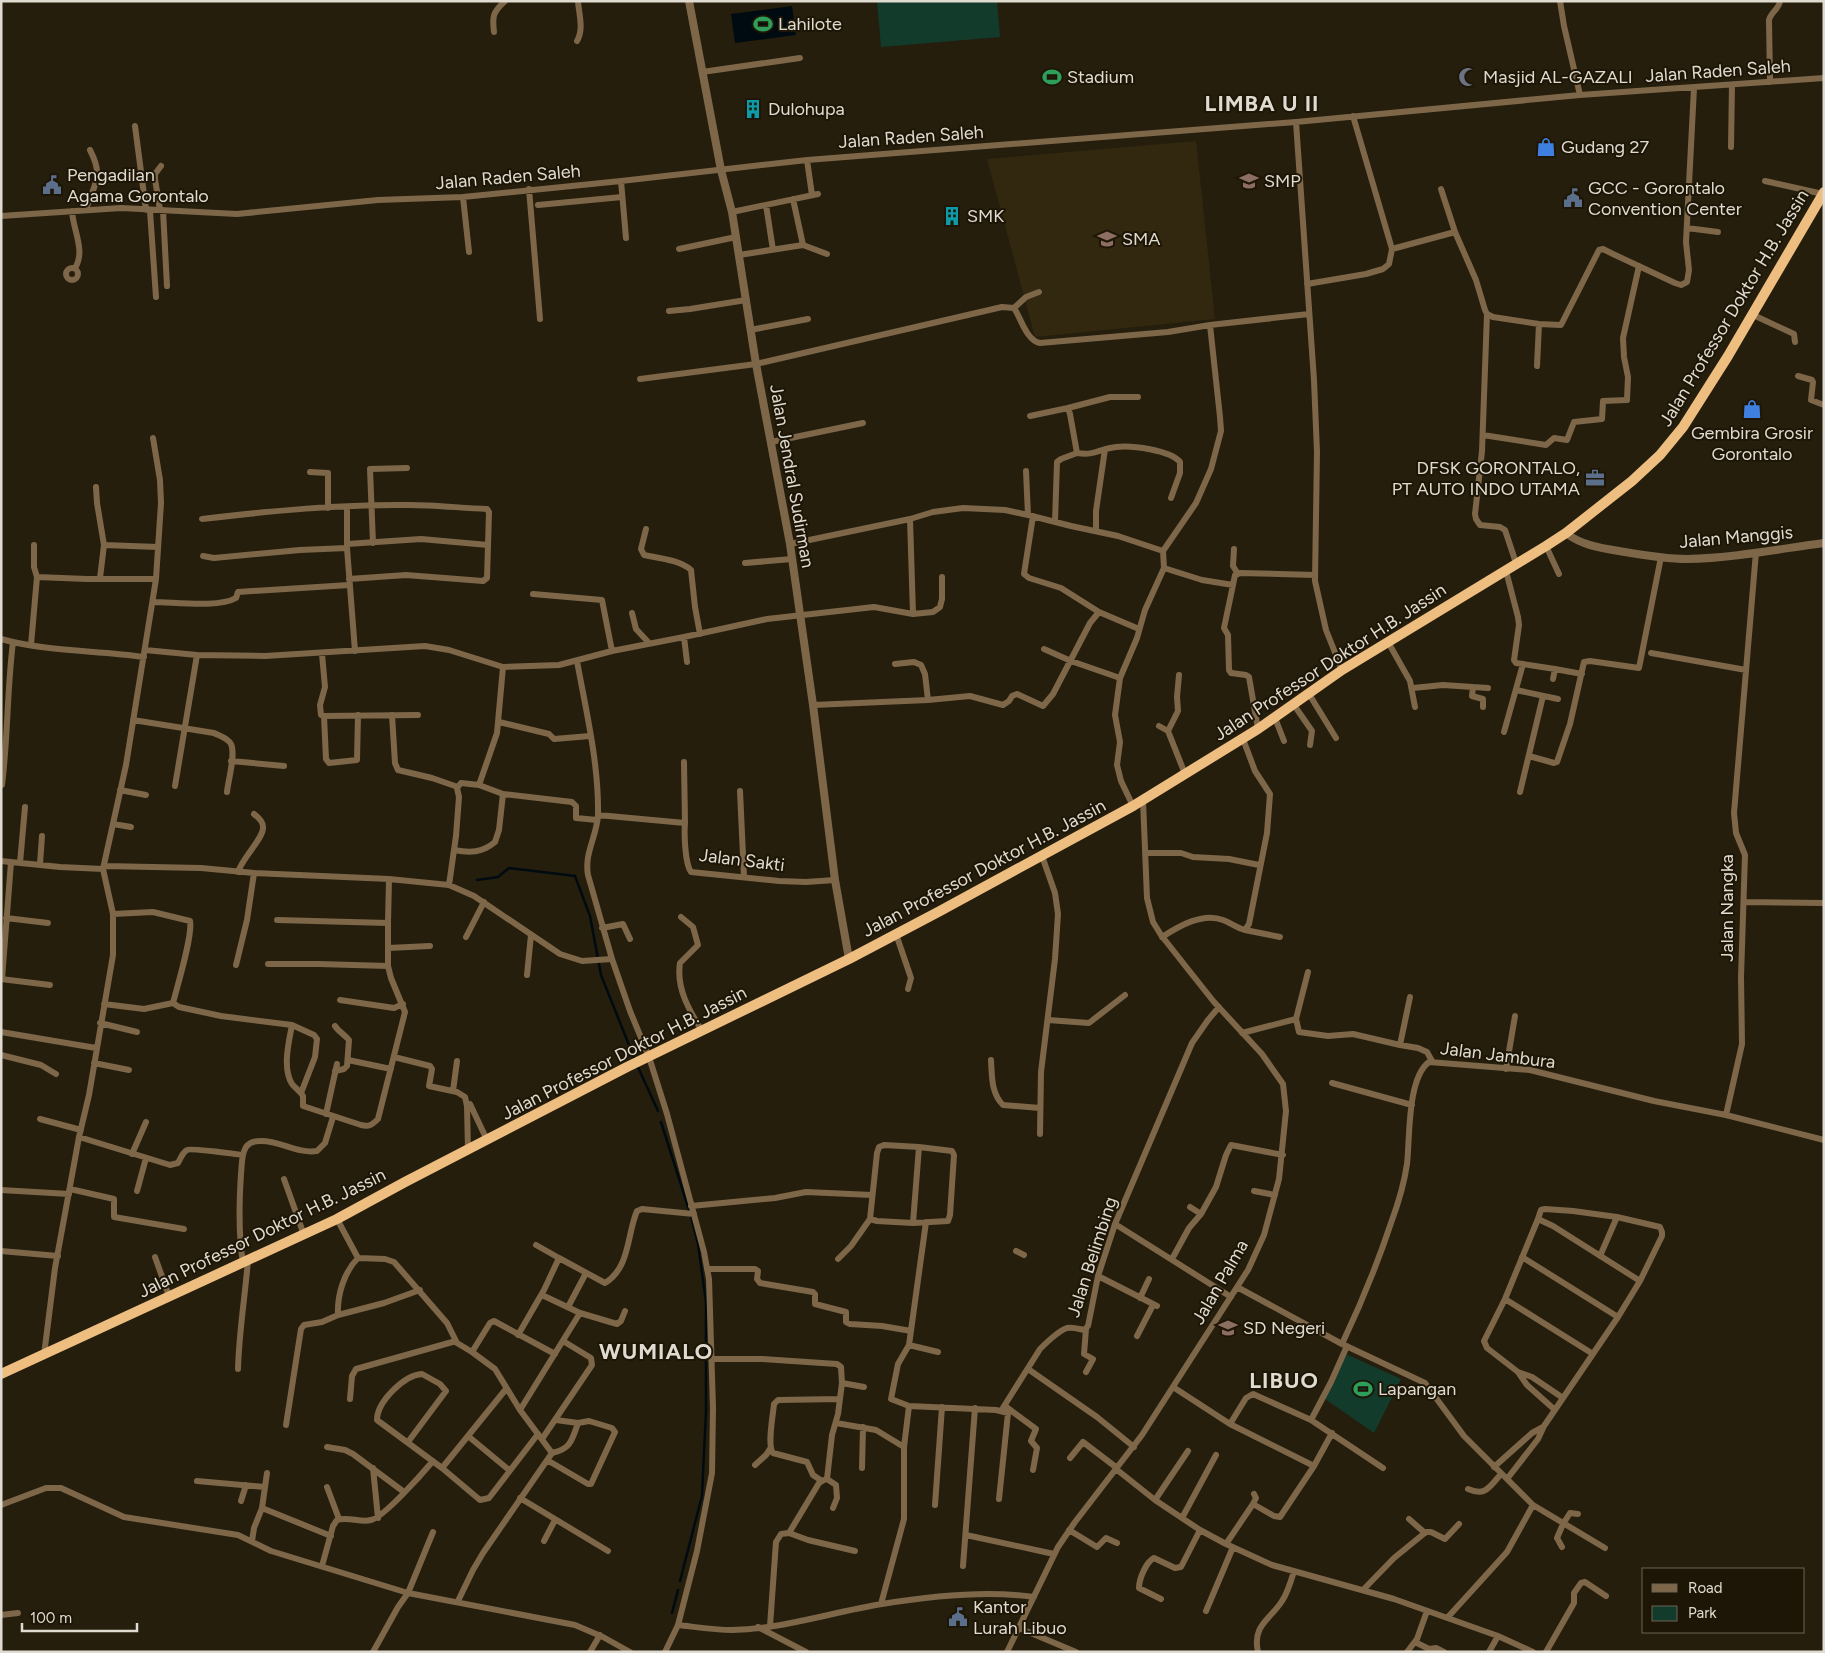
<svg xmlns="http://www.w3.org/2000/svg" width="1825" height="1653" font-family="Figtree,sans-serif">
<rect width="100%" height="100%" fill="#261e0d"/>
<path fill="#32270f" d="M1196,141L1215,319L1035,337L987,159Z"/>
<path fill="#123b2b" d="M877,1H997L1000,37L881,47Z
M1346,1354L1401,1379L1374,1433L1325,1399Z"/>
<path fill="#000b11" d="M792,6L796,35L735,43L731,14Z"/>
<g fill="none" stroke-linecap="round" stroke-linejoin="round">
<path stroke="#000b11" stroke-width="2.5" d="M477,880L498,877L509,868L575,876L590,916L601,975L635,1060
M637,1065L658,1111
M661,1122L689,1210
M680,1581L702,1496L706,1411V1302L698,1244L691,1216
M672,1613L678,1590"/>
<path stroke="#7e6749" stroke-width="6" d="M1560,1L1564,26L1580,95
M494,32C492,16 493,12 505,1
M577,41C584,29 579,15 578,1
M702,72L800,58
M1770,82L1769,20C1771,12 1779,9 1780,1
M1353,116L1392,249L1455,232
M1296,122L1314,380L1317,452L1315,581L1326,630L1342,670
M135,126L146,210
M1731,147L1732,85
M807,160L812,195
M621,181L626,238
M1765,181L1823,194
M529,189L540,319
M1441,189L1455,232L1476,280L1485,310L1487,314L1493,317L1539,324L1561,325L1599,250L1603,249L1613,254L1675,283L1681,285L1687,282L1689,270L1686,242L1694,88
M463,197L469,252
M538,205L622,197
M766,205L773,250
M86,210C93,184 105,179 90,150
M160,210L155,179V174L161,166
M163,210L167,286
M72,211C73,230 86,251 75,268
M150,211L156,297
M732,212L818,194
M1,216L121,208L237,214L378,200L463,197L621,181L807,160L1296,122L1580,95L1824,78
M1687,228L1718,232
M803,245L827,254
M679,249L736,237
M739,255L803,245L793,199
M66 274a6 6 0 1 1 12 0a6 6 0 1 1-12 0Z
M1307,284L1366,274L1383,269L1389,264L1392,249
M1014,308L1026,297L1039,292
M669,311L690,309L746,300
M1487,314L1482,451L1475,514L1476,519L1480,525L1500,527L1505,530L1516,563
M1751,314L1794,334L1795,342
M750,330L808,319
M1537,366L1539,324
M1798,376L1812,380L1813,382L1811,400L1824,405
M640,379L756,364L1002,307L1014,308C1021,318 1026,340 1040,343L1168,332L1210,325L1309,314
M1068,408L1110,397H1138
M1030,416L1068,408L1070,414L1077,453L1061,459L1057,462L1055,522
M1483,435L1546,445L1554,438L1567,440L1574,422L1602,419L1603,401L1627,400L1628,377L1624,357L1623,338L1639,266
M771,442L863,423
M1077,453C1095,456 1099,449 1116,447C1131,445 1170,450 1180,462V473L1171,498
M1026,471L1028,515
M310,472L328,473V508
M96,487L97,503L104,545
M347,507V548L355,651
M1033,516L1024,574L1029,578L1061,588L1099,612
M202,519C271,511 341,504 410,505C435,505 461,508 487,509L489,512L488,545
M910,519L913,614
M646,529L641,549L644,555C658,558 680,560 691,570L695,607L700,634
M1096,531V511L1105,449
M373,543L370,469L407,468
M347,544L421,539L488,545L487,578L483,581L406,575L349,579
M790,544L910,519L933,512L963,508L1005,510L1028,515L1071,526L1118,536L1163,551
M1546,546L1559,574
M1234,549L1233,566L1238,574
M203,556L214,558L300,550L347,548
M745,563L792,559
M1164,568L1202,580L1233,585L1235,575L1240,573L1315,575
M1506,571L1518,617L1519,625L1514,660L1516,663L1555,669
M37,577L87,579H156
M100,578L104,545L158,547
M1233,585L1224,628L1228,635L1229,670L1231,673L1246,675L1249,677L1258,729
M533,594L602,600L612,651
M153,602C174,602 219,608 236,598L238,592L349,585
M632,613L636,629L649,643
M684,637L687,662
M1,639C48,652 96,650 144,657
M1388,642L1410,681L1415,707
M31,645L37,577L34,567V545
M1044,649L1071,661L1120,678
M145,650L197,655L265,656L425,646L449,650L503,667L559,665L612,651L684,637L767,619L874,607L913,614L933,612L940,607L942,599V577
M1651,653L1746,670
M322,654L325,687L320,705L321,715L324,716
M577,661C586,711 599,764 598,815C597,836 584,853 588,875L612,959L630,1011L649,1057L667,1114L704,1252L709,1279L713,1408L712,1473L697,1551L678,1625
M895,664L914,662L921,665L925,674L928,700
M1553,679L1555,669L1582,674
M1473,687L1472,696L1483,699V707
M1413,688L1443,685L1488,688
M1516,690L1558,699
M1309,694L1336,738
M813,705L928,700L970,696L1003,705L1009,701L1012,696L1017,694L1043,706L1053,694L1090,623L1099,612L1139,629
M1294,705L1312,731L1310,745
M358,715L357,760L329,763L326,759L324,716L418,715
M392,715L395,763L398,770L432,778L455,786L457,788L459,797L456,836L449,885
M1275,718L1284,741
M133,720L214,733C220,736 228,738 231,744C236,754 228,781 227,792
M499,722L549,734L554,739L590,736
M1159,726L1168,731L1185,774
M1168,731L1178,711L1177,697L1179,675
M1504,732L1523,664
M1529,756L1554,763L1557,762L1570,724L1584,662L1590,661L1639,668L1661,557
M231,761L284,766
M684,762L685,823
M2,785C8,737 7,690 13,642
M479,785L503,794L572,802L576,806V818L597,820
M175,786L197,655
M457,788L461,783L479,785L497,733L503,667
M120,790L146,795
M740,791L744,877
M1520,792L1543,696
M1133,806L1121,781L1117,765L1120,742L1115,715L1120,678L1137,638L1145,610L1164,568L1163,551L1196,503L1211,469L1221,431L1220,417L1210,325
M598,815L685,823C684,834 685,864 691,872L779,881L806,882L835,880
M113,824L131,827
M454,850C470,853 482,853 495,842L499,830L503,794
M1145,853H1181L1193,857L1229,859L1259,865
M1,861L60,867L103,869
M20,863L25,807
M40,864L42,836
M104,866L201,868L254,873L389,879L449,885L474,896L560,954L582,961L612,959
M238,872C242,858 264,838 263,827C263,822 258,817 254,814
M1744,902L1824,903
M113,914L153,912L190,921C193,935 177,987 173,1003
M681,917L693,927L698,945L680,963C676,988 689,1010 702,1031
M6,918L48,923
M277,920L388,923L389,879
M602,928L623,924L630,939
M1245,930L1280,937
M896,934L911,978L908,989
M466,937L484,902
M1162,937C1179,926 1203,912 1223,920C1231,923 1237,928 1245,930L1249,924L1267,833L1270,794L1255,771L1243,739
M388,948L430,946
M268,964H319L388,966
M236,965L247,920L254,873
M1308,972L1296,1019L1299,1032L1328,1036L1353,1034L1400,1045L1418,1048L1427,1052L1432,1061
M527,975L531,935
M1,979L50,985
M2,979L11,862
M340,1000L394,1008L403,1004
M104,1004L144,1009L173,1003L179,1007L221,1016L292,1025L314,1035L317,1039L315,1057L301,1093
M1048,1020L1089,1023L1125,995
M100,1023L137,1032
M292,1025C289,1041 282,1068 292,1084C295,1088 300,1091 303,1096V1106L361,1125C369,1127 372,1125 378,1119L405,1012L391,978L388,966V923
M335,1026C339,1032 345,1035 349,1040L347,1066L344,1069L335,1071
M1,1032L96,1048
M1242,1033L1296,1019
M1400,1045L1410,997
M1,1055L41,1065L56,1074
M394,1057L430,1066L432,1069L429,1086L457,1092L465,1097L467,1106L468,1150
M348,1060L391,1069
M991,1060C992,1076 991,1093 1003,1105L1040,1108
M94,1063L129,1070
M1506,1069L1515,1016
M1332,1083L1412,1105
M453,1091L457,1061
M470,1104L487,1140
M326,1114L337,1064
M1726,1115L1742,1044L1741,977L1745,855L1736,833L1734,813L1756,552
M40,1119L81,1130
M1040,1134L1041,1072L1055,959L1058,914L1055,893L1042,856
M79,1137L170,1165L178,1163C180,1159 183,1152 187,1150C190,1148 235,1154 243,1155
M884,1145L919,1147L913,1223L877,1221L870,1219L877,1153L879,1147Z
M132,1154L146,1122
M284,1179L304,1235
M70,1189L114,1199V1217L184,1229
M1,1190L69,1194
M137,1191L146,1158
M1254,1191L1275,1195
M691,1206L775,1198L806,1192L872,1195
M1201,1214L1216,1187L1226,1155L1231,1145L1283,1155
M337,1219L358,1258L385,1259L394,1262L447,1323L457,1343L472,1352
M1538,1219L1541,1210L1545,1209L1573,1211L1617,1217L1660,1227L1662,1232V1236L1640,1281
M926,1222L909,1345L898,1364L891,1399L909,1406L996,1410L1008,1413L999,1499
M913,1223L948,1221L950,1215L954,1155L952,1151L919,1147
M1115,1224L1231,1297
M536,1245L559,1258
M1,1251L58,1256
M1016,1251L1024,1255
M1600,1256L1617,1217
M155,1257L169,1296
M358,1258C344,1272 337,1295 338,1315L384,1303L420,1290
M838,1259L851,1246L870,1219
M1172,1259L1189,1228L1201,1214L1190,1207
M243,1263C238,1233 239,1204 241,1174C242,1165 241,1155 246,1147C249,1143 255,1141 260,1141C279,1140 297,1154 317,1151L325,1143L333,1117
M707,1269H755L758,1271L757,1279L760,1283L813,1292L815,1294V1304L846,1312V1322L850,1324L882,1326L911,1331
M1098,1276L1157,1306
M1237,1287L1342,1344L1425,1383L1464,1436L1533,1505L1507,1552L1448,1617
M542,1295L580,1313
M1140,1298L1149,1279
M1505,1299L1593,1354
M568,1307L586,1273
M518,1335L544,1290L559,1258L605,1283C630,1268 627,1234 637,1211L642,1209L694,1214
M1137,1336L1153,1305
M1342,1344C1361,1304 1377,1265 1391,1223C1398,1204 1404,1185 1407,1164C1410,1139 1407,1078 1429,1062L1530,1070L1654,1101L1726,1115L1824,1140
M909,1345L938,1352
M44,1355L55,1268L79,1137L89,1095L113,955V914L103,869L126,765L156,579L161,503L160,480L153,438
M711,1359H762L837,1364L841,1367L842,1383L838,1414L832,1435L827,1479L836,1485L837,1498L833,1508
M238,1369C239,1332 245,1297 248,1260
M1028,1369L1097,1417L1134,1447
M1086,1372L1093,1359L1084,1354L1086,1329
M1518,1372L1532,1377L1563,1398
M842,1383L864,1387
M1173,1387L1230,1424L1314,1466
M350,1399L352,1376L356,1369L456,1341
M1005,1406L1036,1429L1031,1441L1037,1448L1033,1470
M520,1410L580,1313L617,1324L621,1321L625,1311
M1555,1410L1527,1385L1518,1372L1487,1348L1484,1341L1505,1299L1538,1219L1553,1226L1640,1281L1618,1317
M1001,1411L1040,1349C1047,1342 1058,1331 1067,1328C1073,1327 1079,1329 1084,1330L1088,1326L1098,1276L1115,1224L1192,1043L1208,1020L1219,1007
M1311,1420L1331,1382L1347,1346
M836,1423L876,1430L904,1447
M1230,1424L1246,1398L1253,1394L1311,1420L1383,1468
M286,1425L301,1329L304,1325L322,1322L338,1315
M468,1436L509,1470
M542,1439L592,1365L591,1358L563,1341
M408,1442L446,1391L440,1384L422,1374C404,1375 377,1402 377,1420L442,1468L480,1500L489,1498L538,1434
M327,1447L345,1450L353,1454L404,1492
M552,1453L520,1410L495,1369L472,1352L490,1323L494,1321L555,1354
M1070,1458L1083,1442L1117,1468
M547,1460L588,1484H591L615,1432L612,1428L589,1421L578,1423L556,1420
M755,1465L766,1455L770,1449
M1494,1467L1532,1433L1543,1427
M373,1468L378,1518
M442,1468L506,1389
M862,1468L863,1427
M1116,1469L1155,1500L1200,1530L1226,1544L1272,1565L1394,1599L1498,1636L1533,1652
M1507,1479L1538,1439L1544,1426L1618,1317L1522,1257
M197,1481L264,1487
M822,1481L813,1475L807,1462L773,1453C767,1446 773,1415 774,1404L778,1400L840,1399
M327,1487L339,1519
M1468,1489C1486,1497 1490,1486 1501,1474
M520,1498L608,1551
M1155,1500L1188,1451
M241,1501L246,1485
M1253,1504L1256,1498L1254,1494
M1,1505L46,1488H61L124,1517L238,1535L271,1551L408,1593L575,1625L603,1637L630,1652
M935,1505L942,1407
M1533,1505L1605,1548
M262,1508L331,1536
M1182,1518L1216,1455
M1409,1519L1425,1533
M1069,1530L1097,1547L1106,1538L1117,1543
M789,1533L819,1483L824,1480
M966,1535L1054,1554
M252,1541L254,1528L262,1508L267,1473
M544,1541L555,1520
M1226,1544L1253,1504L1274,1516L1280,1517L1314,1466L1332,1433
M1562,1547L1557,1538L1563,1524L1570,1513L1578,1514
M322,1566L333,1526L337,1520C348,1516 360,1523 371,1520C384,1517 422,1474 433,1461
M963,1566L975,1408
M1363,1590L1394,1558L1426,1532H1431L1445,1539L1459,1524
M1161,1599L1139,1588C1139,1579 1146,1562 1154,1558L1175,1568L1181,1567L1200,1530
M458,1601L473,1570L483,1553L552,1453C571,1449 572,1440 578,1423
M881,1604L904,1519V1447L909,1406
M1206,1611L1233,1547
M1,1615L18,1613
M770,1626L776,1542L781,1534L789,1533L808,1540L855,1551
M758,1627L806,1652
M1019,1628L1076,1652
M1415,1642L1429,1649L1436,1648L1444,1652
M373,1652L398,1607L408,1593L433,1532
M590,1652L600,1635
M665,1652L678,1625C696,1627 714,1630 732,1630C783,1629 832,1612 882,1604C930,1596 986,1590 1034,1597
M1007,1652L1058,1547L1075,1522L1142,1435L1248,1270L1264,1235L1279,1179L1286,1111L1283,1084L1262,1054L1214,1002L1187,968L1161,935L1153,922L1147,898L1143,800
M1258,1652C1252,1625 1270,1620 1282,1601C1288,1592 1291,1581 1294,1571
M1407,1652L1417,1639L1427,1611
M1489,1652L1498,1636
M1546,1652L1574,1603V1593L1581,1583L1585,1582L1606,1596"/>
<path stroke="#7e6749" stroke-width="8" d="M689,1L721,170L732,212L756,364L790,544L813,705L835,880L849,959
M1566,533C1581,545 1600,548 1619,551C1642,555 1664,559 1687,559C1733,558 1779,549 1824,543"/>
<path stroke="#eebe80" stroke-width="10" d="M1,1374L337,1219L405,1182L627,1067L849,959L940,911L1133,806L1258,729L1342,670L1546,546L1566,533L1632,481L1660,455L1683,427L1728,356L1824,192"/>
</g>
<defs>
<g id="stadium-bare" transform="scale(1.5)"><path d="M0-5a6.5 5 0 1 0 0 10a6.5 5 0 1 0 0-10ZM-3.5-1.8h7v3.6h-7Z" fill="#2e9e5b" stroke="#1d1505" stroke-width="2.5" paint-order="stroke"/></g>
<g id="mosque-bare" transform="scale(1.5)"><path d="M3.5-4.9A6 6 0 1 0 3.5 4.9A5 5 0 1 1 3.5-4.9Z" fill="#6b7280" stroke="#1d1505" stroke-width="2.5" paint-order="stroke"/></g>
<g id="building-bare" transform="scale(1.5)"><path d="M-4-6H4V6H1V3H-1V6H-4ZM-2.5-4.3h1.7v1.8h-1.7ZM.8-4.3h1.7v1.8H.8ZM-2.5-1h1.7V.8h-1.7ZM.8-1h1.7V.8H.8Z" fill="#0f9aa8" stroke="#1d1505" stroke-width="2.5" paint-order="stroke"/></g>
<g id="shop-bare" transform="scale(1.5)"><path d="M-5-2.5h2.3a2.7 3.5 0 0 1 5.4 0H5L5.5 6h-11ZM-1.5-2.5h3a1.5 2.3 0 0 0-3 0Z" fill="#3f7fe0" stroke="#1d1505" stroke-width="2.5" paint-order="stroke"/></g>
<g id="school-bare" transform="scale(1.5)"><path d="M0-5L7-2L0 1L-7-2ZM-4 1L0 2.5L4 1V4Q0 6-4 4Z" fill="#8d6e63" stroke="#1d1505" stroke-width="2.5" paint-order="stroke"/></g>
<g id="civic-bare" transform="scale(1.5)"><path d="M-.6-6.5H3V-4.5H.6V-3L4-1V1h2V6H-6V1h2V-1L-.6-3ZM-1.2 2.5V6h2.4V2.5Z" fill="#5c6f8a" stroke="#1d1505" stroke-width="2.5" paint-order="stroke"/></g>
<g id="office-bare" transform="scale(1.5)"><path d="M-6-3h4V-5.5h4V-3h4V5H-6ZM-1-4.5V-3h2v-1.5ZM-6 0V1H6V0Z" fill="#5c6f8a" stroke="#1d1505" stroke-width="2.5" paint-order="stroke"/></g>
</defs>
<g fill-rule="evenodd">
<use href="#stadium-bare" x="763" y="24"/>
<use href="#stadium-bare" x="1052" y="77"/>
<use href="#mosque-bare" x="1468" y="77"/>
<use href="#building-bare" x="753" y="109"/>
<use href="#shop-bare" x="1546" y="147"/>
<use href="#school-bare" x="1249" y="181"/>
<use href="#civic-bare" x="52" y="185"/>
<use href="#civic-bare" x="1573" y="198"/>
<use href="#building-bare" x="952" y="216"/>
<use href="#school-bare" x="1107" y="239"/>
<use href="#shop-bare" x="1752" y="409"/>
<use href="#office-bare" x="1595" y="478"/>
<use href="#school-bare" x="1228" y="1328"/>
<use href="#stadium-bare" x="1363" y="1389"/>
<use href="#civic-bare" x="958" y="1617"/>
</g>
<g text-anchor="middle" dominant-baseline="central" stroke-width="4" stroke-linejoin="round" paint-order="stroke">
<g font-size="18" fill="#e0dbd0" stroke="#1d1505" text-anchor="start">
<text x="778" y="24">Lahilote</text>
<text x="1067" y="77">Stadium</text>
<text x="1483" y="77">Masjid AL-GAZALI</text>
<text x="768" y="109">Dulohupa</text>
<text x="1561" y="147">Gudang 27</text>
<text x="67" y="175">Pengadilan<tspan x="67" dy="21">Agama Gorontalo</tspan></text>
<text x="1264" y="181">SMP</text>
<text x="1588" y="188">GCC - Gorontalo<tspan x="1588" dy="21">Convention Center</tspan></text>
<text x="967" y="216">SMK</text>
<text x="1122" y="239">SMA</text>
<text x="1752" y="433" text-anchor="middle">Gembira Grosir<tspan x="1752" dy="21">Gorontalo</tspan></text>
<text x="1580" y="468" text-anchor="end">DFSK GORONTALO,<tspan x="1580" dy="21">PT AUTO INDO UTAMA</tspan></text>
<text x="1243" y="1328">SD Negeri</text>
<text x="1378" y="1389">Lapangan</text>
<text x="973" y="1607">Kantor<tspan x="973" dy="21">Lurah Libuo</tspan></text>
</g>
<g font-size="18" fill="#e0dbd0" stroke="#1d1505">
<text transform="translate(1718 71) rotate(-4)">Jalan Raden Saleh</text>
<text transform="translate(911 137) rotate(-4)">Jalan Raden Saleh</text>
<text transform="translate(508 177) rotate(-5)">Jalan Raden Saleh</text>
<text transform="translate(1734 308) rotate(-59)">Jalan Professor Doktor H.B. Jassin</text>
<text transform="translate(792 476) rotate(80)">Jalan Jendral Sudirman</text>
<text transform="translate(1736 537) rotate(-5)">Jalan Manggis</text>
<text transform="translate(1330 662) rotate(-33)">Jalan Professor Doktor H.B. Jassin</text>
<text transform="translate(742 860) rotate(7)">Jalan Sakti</text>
<text transform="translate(984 868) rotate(-28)">Jalan Professor Doktor H.B. Jassin</text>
<text transform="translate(1727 908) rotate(-90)">Jalan Nangka</text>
<text transform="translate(624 1053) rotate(-27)">Jalan Professor Doktor H.B. Jassin</text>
<text transform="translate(1498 1055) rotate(7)">Jalan Jambura</text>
<text transform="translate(262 1233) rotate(-26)">Jalan Professor Doktor H.B. Jassin</text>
<text transform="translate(1092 1257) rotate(-72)">Jalan Belimbing</text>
<text transform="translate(1220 1282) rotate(-60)">Jalan Palma</text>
</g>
<g font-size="22" font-weight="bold" letter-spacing="1" fill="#e0dbd0" stroke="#1d1505">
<text x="1262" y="103">LIMBA U II</text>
<text x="656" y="1351">WUMIALO</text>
<text x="1284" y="1380">LIBUO</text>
</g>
</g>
<rect width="1825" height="1653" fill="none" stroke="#e0dbd0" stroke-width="5"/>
<rect x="1642" y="1568" width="162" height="65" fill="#1d1505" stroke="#6b6456"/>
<rect x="1652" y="1584" width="25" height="8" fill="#7e6749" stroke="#6b6456"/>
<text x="1688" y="1593" font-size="15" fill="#e0dbd0">Road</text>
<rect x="1652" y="1606" width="25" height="15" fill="#123b2b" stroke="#6b6456"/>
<text x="1688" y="1618" font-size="15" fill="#e0dbd0">Park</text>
<path d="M22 1623v8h115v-8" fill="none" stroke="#e0dbd0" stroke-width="2.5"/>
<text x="30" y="1623" font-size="15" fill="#e0dbd0" stroke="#1d1505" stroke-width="4" paint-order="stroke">100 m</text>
</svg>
